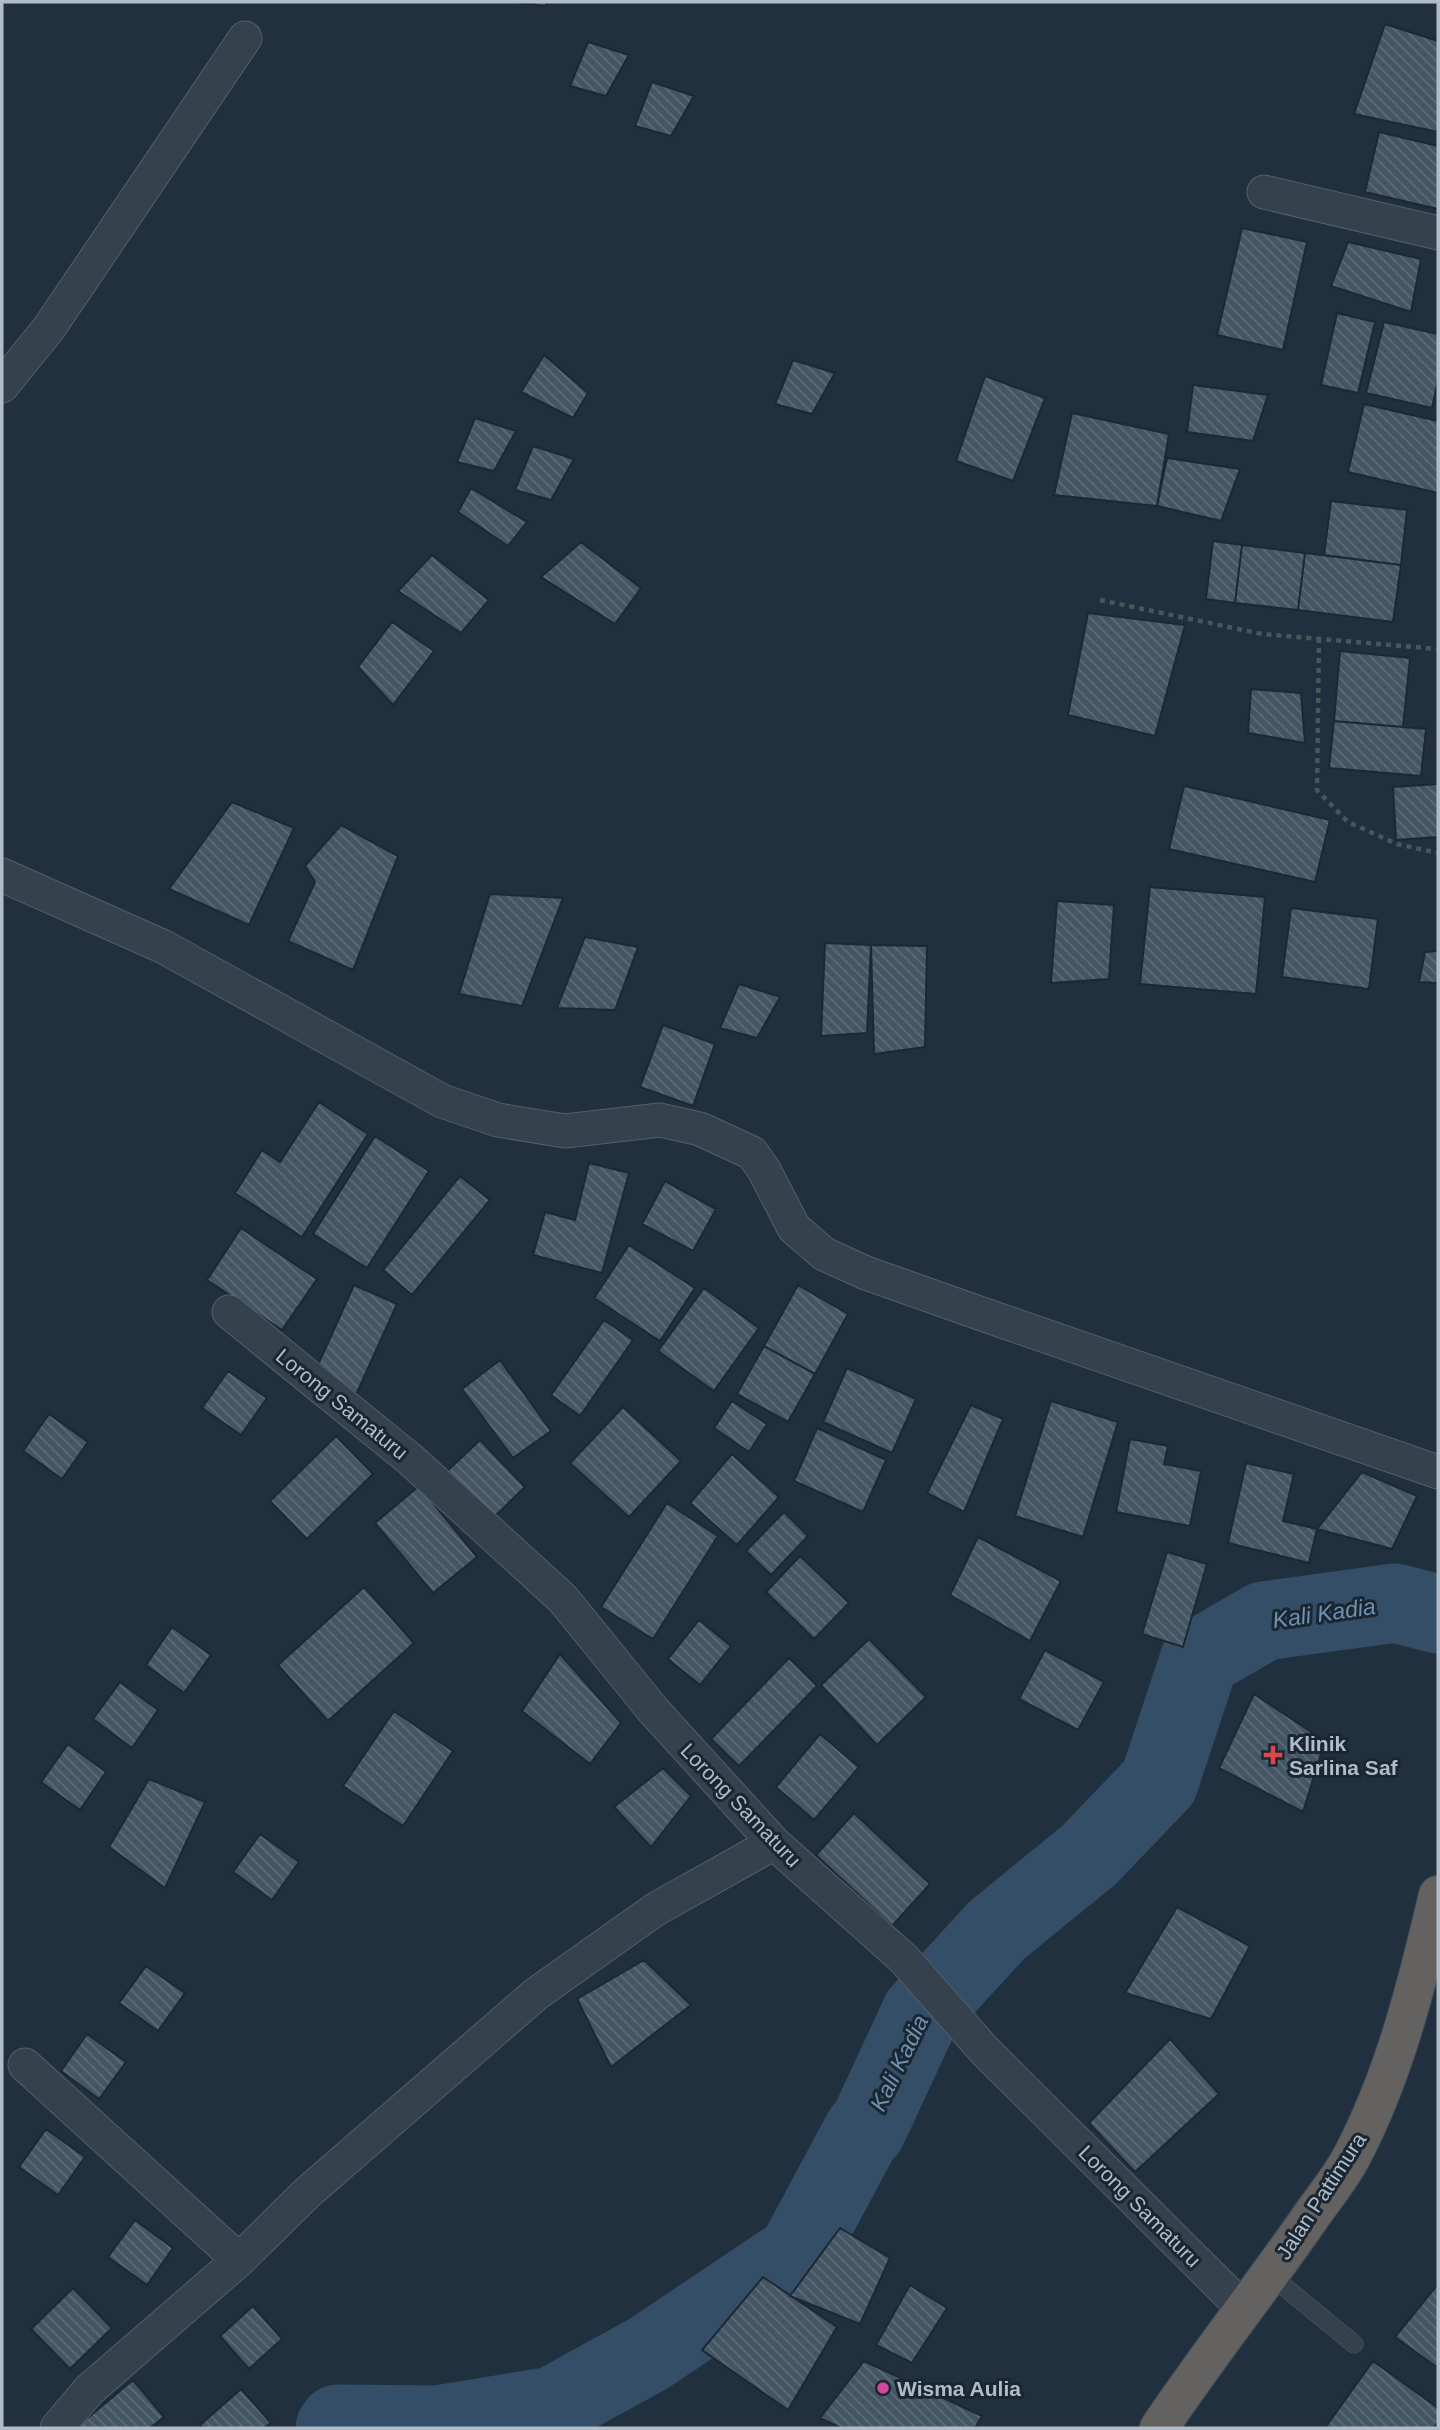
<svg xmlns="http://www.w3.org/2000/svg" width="1440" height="2430" font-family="Helvetica,sans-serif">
<defs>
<pattern id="building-back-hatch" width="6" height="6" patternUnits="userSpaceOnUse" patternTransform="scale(1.75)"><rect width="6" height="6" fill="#445664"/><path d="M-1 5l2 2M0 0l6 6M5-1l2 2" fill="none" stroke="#5c6c79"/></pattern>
</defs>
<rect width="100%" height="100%" fill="#21303e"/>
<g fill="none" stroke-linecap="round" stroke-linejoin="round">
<path stroke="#334e66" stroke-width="79" d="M335,2428L338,2424L437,2425L547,2407L555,2405L648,2354L797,2254L863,2131L867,2129L921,2013L997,1930L1089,1855L1159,1782L1200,1658L1264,1621L1395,1603L1438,1614"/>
</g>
<path fill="url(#building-back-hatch)" stroke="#1c2934" stroke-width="2" d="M514,2H547L546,6Z
M1385,24L1438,41V132L1354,114Z
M588,42L629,55L606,96L570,86Z
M652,82L694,96L671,136L635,126Z
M1379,132L1438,146V209L1365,192Z
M1242,228L1307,242L1283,350L1217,335Z
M1348,242L1421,259L1411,312L1331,286Z
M1337,313L1375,322L1358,393L1321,385Z
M1384,322L1438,334V380L1432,408L1366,393Z
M544,355L588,393L573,418L521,392Z
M793,360L835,373L812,414L775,404Z
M985,376L1045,398L1013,481L956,461Z
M1193,385L1268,395L1253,441L1187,432Z
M1364,404L1438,421V493L1348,472Z
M1072,413L1169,434L1157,506L1054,495Z
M475,418L516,431L494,471L457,462Z
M533,446L574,459L551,500L515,490Z
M1167,458L1240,469L1221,521L1157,506Z
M471,488L527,522L508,546L458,512Z
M1331,501L1407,510L1401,565L1324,555Z
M1213,541L1242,545L1235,603L1206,599Z
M581,542L641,588L615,624L541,577Z
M1242,545L1305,553L1298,610L1235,603Z
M1305,553L1401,565L1393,622L1298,610Z
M432,555L489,600L461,633L398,591Z
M1088,613L1185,625L1155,736L1068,715Z
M392,622L434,651L393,705L358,667Z
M1340,651L1410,658L1403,727L1334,721Z
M1251,689L1301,693L1305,743L1248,733Z
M1334,721L1426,729L1421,776L1329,768Z
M1438,784V837L1396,840L1393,787Z
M1184,786L1330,820L1315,882L1169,849Z
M232,802L294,828L249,925L169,889Z
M341,825L398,856L353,970L288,941L315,882L305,866Z
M1150,887L1265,897L1256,994L1140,984Z
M490,894L563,898L522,1006L459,994Z
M1057,901L1114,905L1109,979L1051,983Z
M1291,908L1378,919L1369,989L1282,977Z
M585,937L638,947L615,1010L557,1008Z
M825,943L871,945L867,1033L821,1036Z
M871,945L927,946L925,1047L874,1054Z
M1438,951V983L1419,982L1425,952Z
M739,984L780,997L757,1038L720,1028Z
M663,1025L715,1044L693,1106L640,1087Z
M319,1102L368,1134L302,1237L235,1193L262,1150L280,1162Z
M375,1136L429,1171L367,1268L313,1234Z
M589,1163L629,1173L602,1273L533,1255L545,1212L575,1220Z
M460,1176L490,1200L412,1295L383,1270Z
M665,1181L716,1209L693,1251L642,1224Z
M241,1228L317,1279L282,1330L207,1280Z
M629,1245L695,1288L660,1341L594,1298Z
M354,1285L397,1304L355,1397L312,1378Z
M798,1285L848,1314L815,1374L764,1346Z
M704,1288L759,1328L714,1391L658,1351Z
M604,1320L633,1340L580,1416L551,1395Z
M764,1346L815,1374L788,1422L737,1394Z
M500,1360L551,1431L513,1458L462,1389Z
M847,1368L916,1399L892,1453L823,1422Z
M228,1371L267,1398L241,1435L202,1408Z
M732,1401L767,1424L749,1452L714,1428Z
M1051,1401L1118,1422L1083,1537L1015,1516Z
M971,1405L1003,1419L964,1512L927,1493Z
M623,1407L681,1461L629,1517L570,1463Z
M49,1414L88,1442L62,1479L23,1451Z
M817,1428L886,1460L863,1512L794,1481Z
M336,1436L373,1474L307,1539L270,1501Z
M1130,1439L1168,1446L1164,1464L1201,1471L1190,1526L1116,1512Z
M480,1440L525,1487L491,1520L445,1473Z
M732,1454L779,1497L737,1545L690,1503Z
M1246,1463L1294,1474L1283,1521L1317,1529L1309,1563L1228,1543Z
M1362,1472L1417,1496L1392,1549L1317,1529Z
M419,1486L477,1557L433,1593L375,1523Z
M667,1503L718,1536L653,1639L601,1607Z
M784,1512L808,1536L771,1575L746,1551Z
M978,1537L1061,1581L1030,1641L950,1595Z
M1167,1552L1207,1564L1183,1647L1142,1634Z
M800,1556L849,1603L814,1639L766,1592Z
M364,1587L414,1643L328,1721L278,1665Z
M699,1620L731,1646L700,1685L668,1659Z
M172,1627L211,1655L184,1693L146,1665Z
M869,1639L926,1697L877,1745L821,1685Z
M1045,1650L1104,1682L1078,1730L1019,1699Z
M560,1654L621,1723L590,1764L522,1711Z
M789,1658L817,1686L739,1766L711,1739Z
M120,1682L158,1710L132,1748L93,1719Z
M1254,1694L1325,1741L1303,1812L1219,1768Z
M394,1711L453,1751L403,1826L343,1786Z
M820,1734L859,1767L814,1820L776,1787Z
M68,1744L106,1772L80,1810L41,1782Z
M663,1768L691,1796L651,1847L614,1807Z
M149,1779L205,1802L165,1888L109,1847Z
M854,1813L930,1884L892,1926L816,1855Z
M260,1834L299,1862L272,1900L233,1872Z
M1177,1907L1250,1946L1211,2019L1125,1993Z
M644,1960L691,2005L611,2067L577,1999Z
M146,1966L185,1993L158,2031L119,2003Z
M87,2034L126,2062L99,2099L61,2071Z
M1170,2039L1219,2094L1135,2172L1089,2123Z
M46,2129L85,2157L58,2195L19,2167Z
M135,2220L173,2248L147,2285L108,2257Z
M840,2228L890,2258L860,2324L790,2296Z
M763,2277L837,2327L788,2410L702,2350Z
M1438,2284V2368L1395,2337Z
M910,2285L947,2308L912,2363L876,2345Z
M73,2288L112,2328L70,2369L31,2329Z
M253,2306L282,2339L249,2369L220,2336Z
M864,2361L982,2416L975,2428H841L820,2418Z
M1373,2361L1438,2408V2422L1434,2428H1325Z
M133,2380L164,2417L150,2428H80L78,2426Z
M241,2389L271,2423L264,2428H203L200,2425Z"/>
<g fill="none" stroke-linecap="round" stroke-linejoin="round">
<g stroke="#53606b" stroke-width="19">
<path id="service" d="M1270,2275L1354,2344"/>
</g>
<g stroke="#53606b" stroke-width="35">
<path id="minor" d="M1264,192L1438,233
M2,386L49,328L245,38
M2,875L164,947L442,1101L498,1120L565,1131L660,1120L700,1129L752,1153L764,1170L794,1228L824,1254L866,1273L982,1314L1438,1472
M229,1312L411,1460L563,1599L653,1710L774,1843L904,1959L984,2050L1244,2309
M25,2065L239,2260
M57,2428L89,2390L239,2260L307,2193L536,1994L656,1909L774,1843"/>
</g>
<g stroke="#404d58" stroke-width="40">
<path id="trunk" d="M1159,2428C1206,2358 1259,2291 1307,2222C1322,2200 1340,2179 1352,2156C1395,2074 1417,1984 1438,1895"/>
</g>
<path stroke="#415b5b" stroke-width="4.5" stroke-dasharray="5 5" stroke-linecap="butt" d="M1100,600L1262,634L1438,649
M1319,638L1317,790L1348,822L1397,844L1438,853"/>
<use href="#service" stroke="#35424e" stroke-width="18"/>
<use href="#minor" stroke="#35424e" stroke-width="33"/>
<use href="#trunk" stroke="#646260" stroke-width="38"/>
</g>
<path fill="#e0444e" stroke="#1a2732" stroke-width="2.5" d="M1269.5 1744.5h7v7h7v7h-7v7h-7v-7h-7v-7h7z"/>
<circle fill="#d1479c" stroke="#1a2732" stroke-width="2.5" cx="883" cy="2388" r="7"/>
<g text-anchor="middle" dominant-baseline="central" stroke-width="6" stroke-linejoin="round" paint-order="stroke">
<g font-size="21" fill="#b0bdc9" stroke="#1a2732">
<text transform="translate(342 1404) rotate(39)">Lorong Samaturu</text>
<text transform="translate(741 1805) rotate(46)">Lorong Samaturu</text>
<text transform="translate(1321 2196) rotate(-57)">Jalan Pattimura</text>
<text transform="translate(1140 2206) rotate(45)">Lorong Samaturu</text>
</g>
<g font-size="21" font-weight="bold" fill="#b0bdc9" stroke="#1a2732" text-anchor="start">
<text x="1289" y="1743">Klinik<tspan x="1289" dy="24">Sarlina Saf</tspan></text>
<text x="897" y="2388">Wisma Aulia</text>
</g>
<g font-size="23" font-style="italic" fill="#6e91af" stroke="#1a2732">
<text transform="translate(1324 1613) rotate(-8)">Kali Kadia</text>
<text transform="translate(899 2063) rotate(-64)">Kali Kadia</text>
</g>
</g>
<rect width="1440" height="2430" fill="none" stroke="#b0bdc9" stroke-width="7"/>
</svg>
